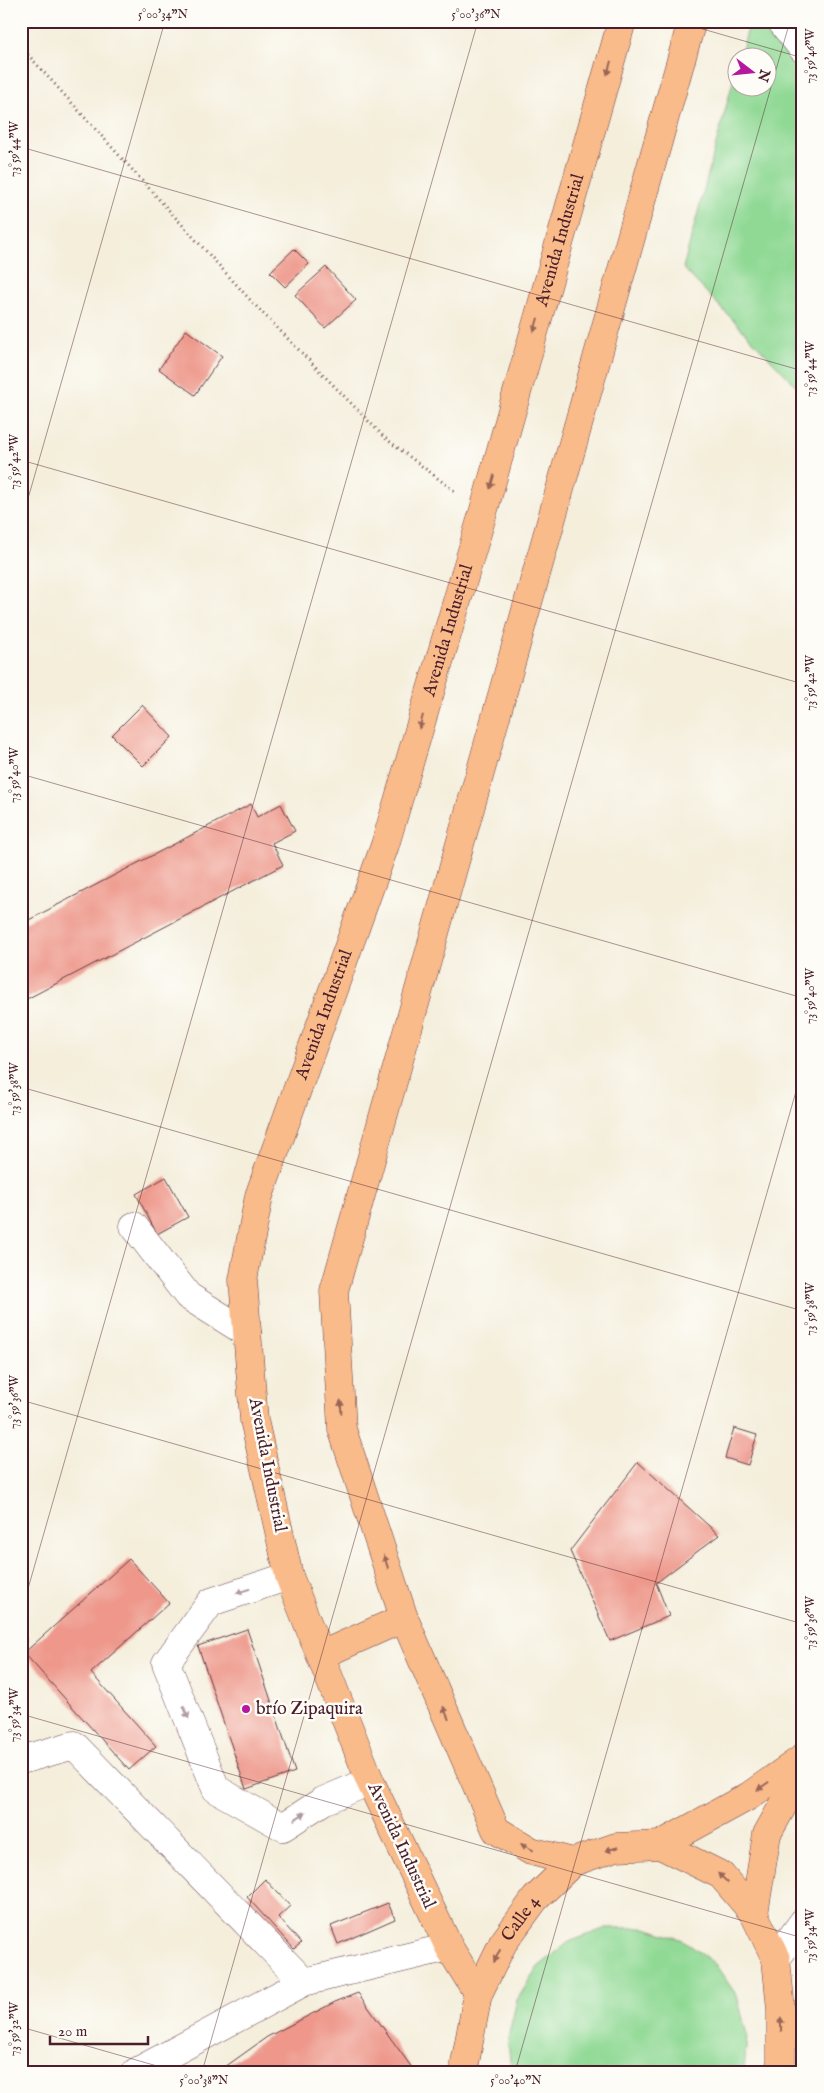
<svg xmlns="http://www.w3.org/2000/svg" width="824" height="2093" font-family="'IM FELL English',serif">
<rect width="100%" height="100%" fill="#fdfcf7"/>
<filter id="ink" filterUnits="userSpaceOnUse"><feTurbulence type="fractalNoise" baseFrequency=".02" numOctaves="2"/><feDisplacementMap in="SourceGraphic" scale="10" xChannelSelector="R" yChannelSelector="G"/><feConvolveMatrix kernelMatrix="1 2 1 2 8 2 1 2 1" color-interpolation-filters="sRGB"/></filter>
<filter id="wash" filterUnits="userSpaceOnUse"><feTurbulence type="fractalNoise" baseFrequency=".0096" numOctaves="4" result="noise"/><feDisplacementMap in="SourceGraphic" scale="20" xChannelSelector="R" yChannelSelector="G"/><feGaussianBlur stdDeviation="1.12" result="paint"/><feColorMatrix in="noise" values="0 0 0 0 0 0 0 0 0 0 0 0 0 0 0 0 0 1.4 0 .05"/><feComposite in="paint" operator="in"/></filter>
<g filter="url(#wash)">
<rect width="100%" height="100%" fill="#f4eedb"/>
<path fill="#90d994" stroke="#6d7c60" d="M750,21H803V393L683,268L736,70V88H766V58L740,57Z
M606,1928H646L683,1940L715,1964L737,1996L747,2035L744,2072H511L508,2038L517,2000L538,1967L569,1942Z"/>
<g id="blocks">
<path fill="#ee978a" d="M294,249L309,264L285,287L270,272Z
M326,267L356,300L325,328L295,295Z
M186,330L222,356L195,395L159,369Z
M142,705L172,737L143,766L112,735Z
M251,804L257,817L281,804L295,831L272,843L283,865L21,1002V924Z
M166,1177L188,1217L157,1234L136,1194Z
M734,1428L757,1435L748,1465L725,1458Z
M638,1462L719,1535L656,1583L669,1616L610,1641L570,1551Z
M129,1559L169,1603L91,1673L156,1746L129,1770L24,1653Z
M247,1629L295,1772L246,1789L198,1646Z
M21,1633L28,1640L21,1647Z
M265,1879L290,1906L278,1917L301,1943L294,1949L247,1897Z
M388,1903L395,1919L338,1944L331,1926Z
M358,1993L415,2072H324L321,2069L317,2072H218L267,2037L335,2002Z"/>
</g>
</g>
<g filter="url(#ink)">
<use href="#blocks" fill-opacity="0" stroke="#643e45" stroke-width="1"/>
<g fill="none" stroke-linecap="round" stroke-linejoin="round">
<g stroke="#643e45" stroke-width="29">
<path id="minor" d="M781,21L803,49
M134,1226L188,1296L247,1333
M289,1576L211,1602L166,1663L216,1789L283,1827L323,1801L370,1781
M21,1760L74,1745L304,1982
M776,1959L803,1922
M136,2072L304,1982L449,1947"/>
</g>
<g stroke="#643e45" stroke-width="29">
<g id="major">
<path d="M321,1655L404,1618"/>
<path d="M660,1845L721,1875L754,1914L776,1959L781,2009V2063L778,2072"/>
<path d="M573,1862L531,1851L496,1830L404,1618L342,1429L334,1291L692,21"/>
<path d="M754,1914L767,1834L803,1770"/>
<path id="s1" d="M478,1994L449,1947L370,1781L289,1576L254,1420L243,1280L259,1196L385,845L483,513L622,21"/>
<path id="s2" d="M465,2072V2063L478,1994L503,1943L535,1899L573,1862L616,1847L660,1845L749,1796L803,1758"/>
</g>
</g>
<path stroke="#643e45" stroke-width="3" stroke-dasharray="1 4" stroke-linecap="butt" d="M21,47L253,303L385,438L457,493"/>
<use href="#minor" stroke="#fff" stroke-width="28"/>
<use href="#major" stroke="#fabb8b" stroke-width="28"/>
</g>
<defs><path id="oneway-solid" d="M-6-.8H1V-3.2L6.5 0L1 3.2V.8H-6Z" transform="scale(1.25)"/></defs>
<g fill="#996556">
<use href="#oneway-solid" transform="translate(609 68) rotate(106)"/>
<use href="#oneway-solid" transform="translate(536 325) rotate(106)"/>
<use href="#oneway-solid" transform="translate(492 482) rotate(106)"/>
<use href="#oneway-solid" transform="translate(421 722) rotate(106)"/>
<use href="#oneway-solid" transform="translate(341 1407) rotate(-93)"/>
<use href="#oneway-solid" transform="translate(386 1562) rotate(-108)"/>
<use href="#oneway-solid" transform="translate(446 1713) rotate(-113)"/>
<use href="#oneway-solid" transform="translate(763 1786) rotate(145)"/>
<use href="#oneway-solid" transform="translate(527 1847) rotate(-152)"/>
<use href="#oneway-solid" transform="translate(612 1849) rotate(165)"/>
<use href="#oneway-solid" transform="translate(723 1878) rotate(-137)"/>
<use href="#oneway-solid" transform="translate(497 1956) rotate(116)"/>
<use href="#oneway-solid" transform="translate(781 2024) rotate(-91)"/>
</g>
<g fill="#ae9aa0">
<use href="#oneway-solid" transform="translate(243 1591) rotate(162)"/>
<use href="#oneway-solid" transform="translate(186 1712) rotate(68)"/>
<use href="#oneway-solid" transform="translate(300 1816) rotate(-33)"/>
</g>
</g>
<path fill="none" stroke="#4a1f2b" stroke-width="1" stroke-opacity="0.45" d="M675,21L803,58M21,147L803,371M21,460L803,684M21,523L165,21M21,774L803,998M21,1087L803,1311M21,1400L803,1624M21,1613L478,21M21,1714L803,1938M21,2027L178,2072M202,2072L790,21M515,2072L803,1067"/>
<circle fill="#b5179e" stroke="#fdfcf7" stroke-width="2" cx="246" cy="1709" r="5"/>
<g text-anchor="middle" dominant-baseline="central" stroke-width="5" stroke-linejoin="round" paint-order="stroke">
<g font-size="18" fill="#4a1f2b" stroke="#fdfcf7">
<text stroke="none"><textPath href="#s1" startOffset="1848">Avenida Industrial</textPath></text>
<text stroke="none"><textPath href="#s1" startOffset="1442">Avenida Industrial</textPath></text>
<text stroke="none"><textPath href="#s1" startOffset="1038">Avenida Industrial</textPath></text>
<text transform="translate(267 1465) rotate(79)">Avenida Industrial</text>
<text transform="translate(401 1846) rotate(65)">Avenida Industrial</text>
<text stroke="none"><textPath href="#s2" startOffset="166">Calle 4</textPath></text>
</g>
<g font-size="18" fill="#4a1f2b" stroke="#fdfcf7" text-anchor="start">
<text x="256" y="1709">brío Zipaquira</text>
</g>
</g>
<rect width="824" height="2093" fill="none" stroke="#fdfcf7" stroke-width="55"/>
<g transform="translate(752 72) rotate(106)"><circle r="24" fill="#fdfcf7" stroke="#b5a4a5"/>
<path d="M0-4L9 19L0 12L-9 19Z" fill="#b5179e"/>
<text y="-8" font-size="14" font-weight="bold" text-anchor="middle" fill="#4a1f2b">N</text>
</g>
<path d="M50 2036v8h98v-8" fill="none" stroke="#4a1f2b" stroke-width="2.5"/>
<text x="58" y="2036" font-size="15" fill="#4a1f2b" stroke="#fdfcf7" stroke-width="4" paint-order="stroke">20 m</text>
<rect x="28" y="28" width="768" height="2038" fill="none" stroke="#4a1f2b" stroke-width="2"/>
<g font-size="12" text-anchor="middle" fill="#4a1f2b">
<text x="163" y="18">5°00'34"N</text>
<text x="476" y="18">5°00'36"N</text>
<text transform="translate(810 56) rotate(-90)" y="4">73°59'46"W</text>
<text transform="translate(14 149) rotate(-90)" y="4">73°59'44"W</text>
<text transform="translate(810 369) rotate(-90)" y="4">73°59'44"W</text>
<text transform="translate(14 462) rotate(-90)" y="4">73°59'42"W</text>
<text transform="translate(810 683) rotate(-90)" y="4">73°59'42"W</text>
<text transform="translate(14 775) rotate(-90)" y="4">73°59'40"W</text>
<text transform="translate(810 996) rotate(-90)" y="4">73°59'40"W</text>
<text transform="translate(14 1089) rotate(-90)" y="4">73°59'38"W</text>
<text transform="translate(810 1309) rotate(-90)" y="4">73°59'38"W</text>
<text transform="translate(14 1402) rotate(-90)" y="4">73°59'36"W</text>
<text transform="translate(810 1623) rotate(-90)" y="4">73°59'36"W</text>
<text transform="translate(14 1715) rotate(-90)" y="4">73°59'34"W</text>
<text transform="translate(810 1936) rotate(-90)" y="4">73°59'34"W</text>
<text transform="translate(14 2029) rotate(-90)" y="4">73°59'32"W</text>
<text x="204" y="2084">5°00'38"N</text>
<text x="516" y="2084">5°00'40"N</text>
</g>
</svg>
